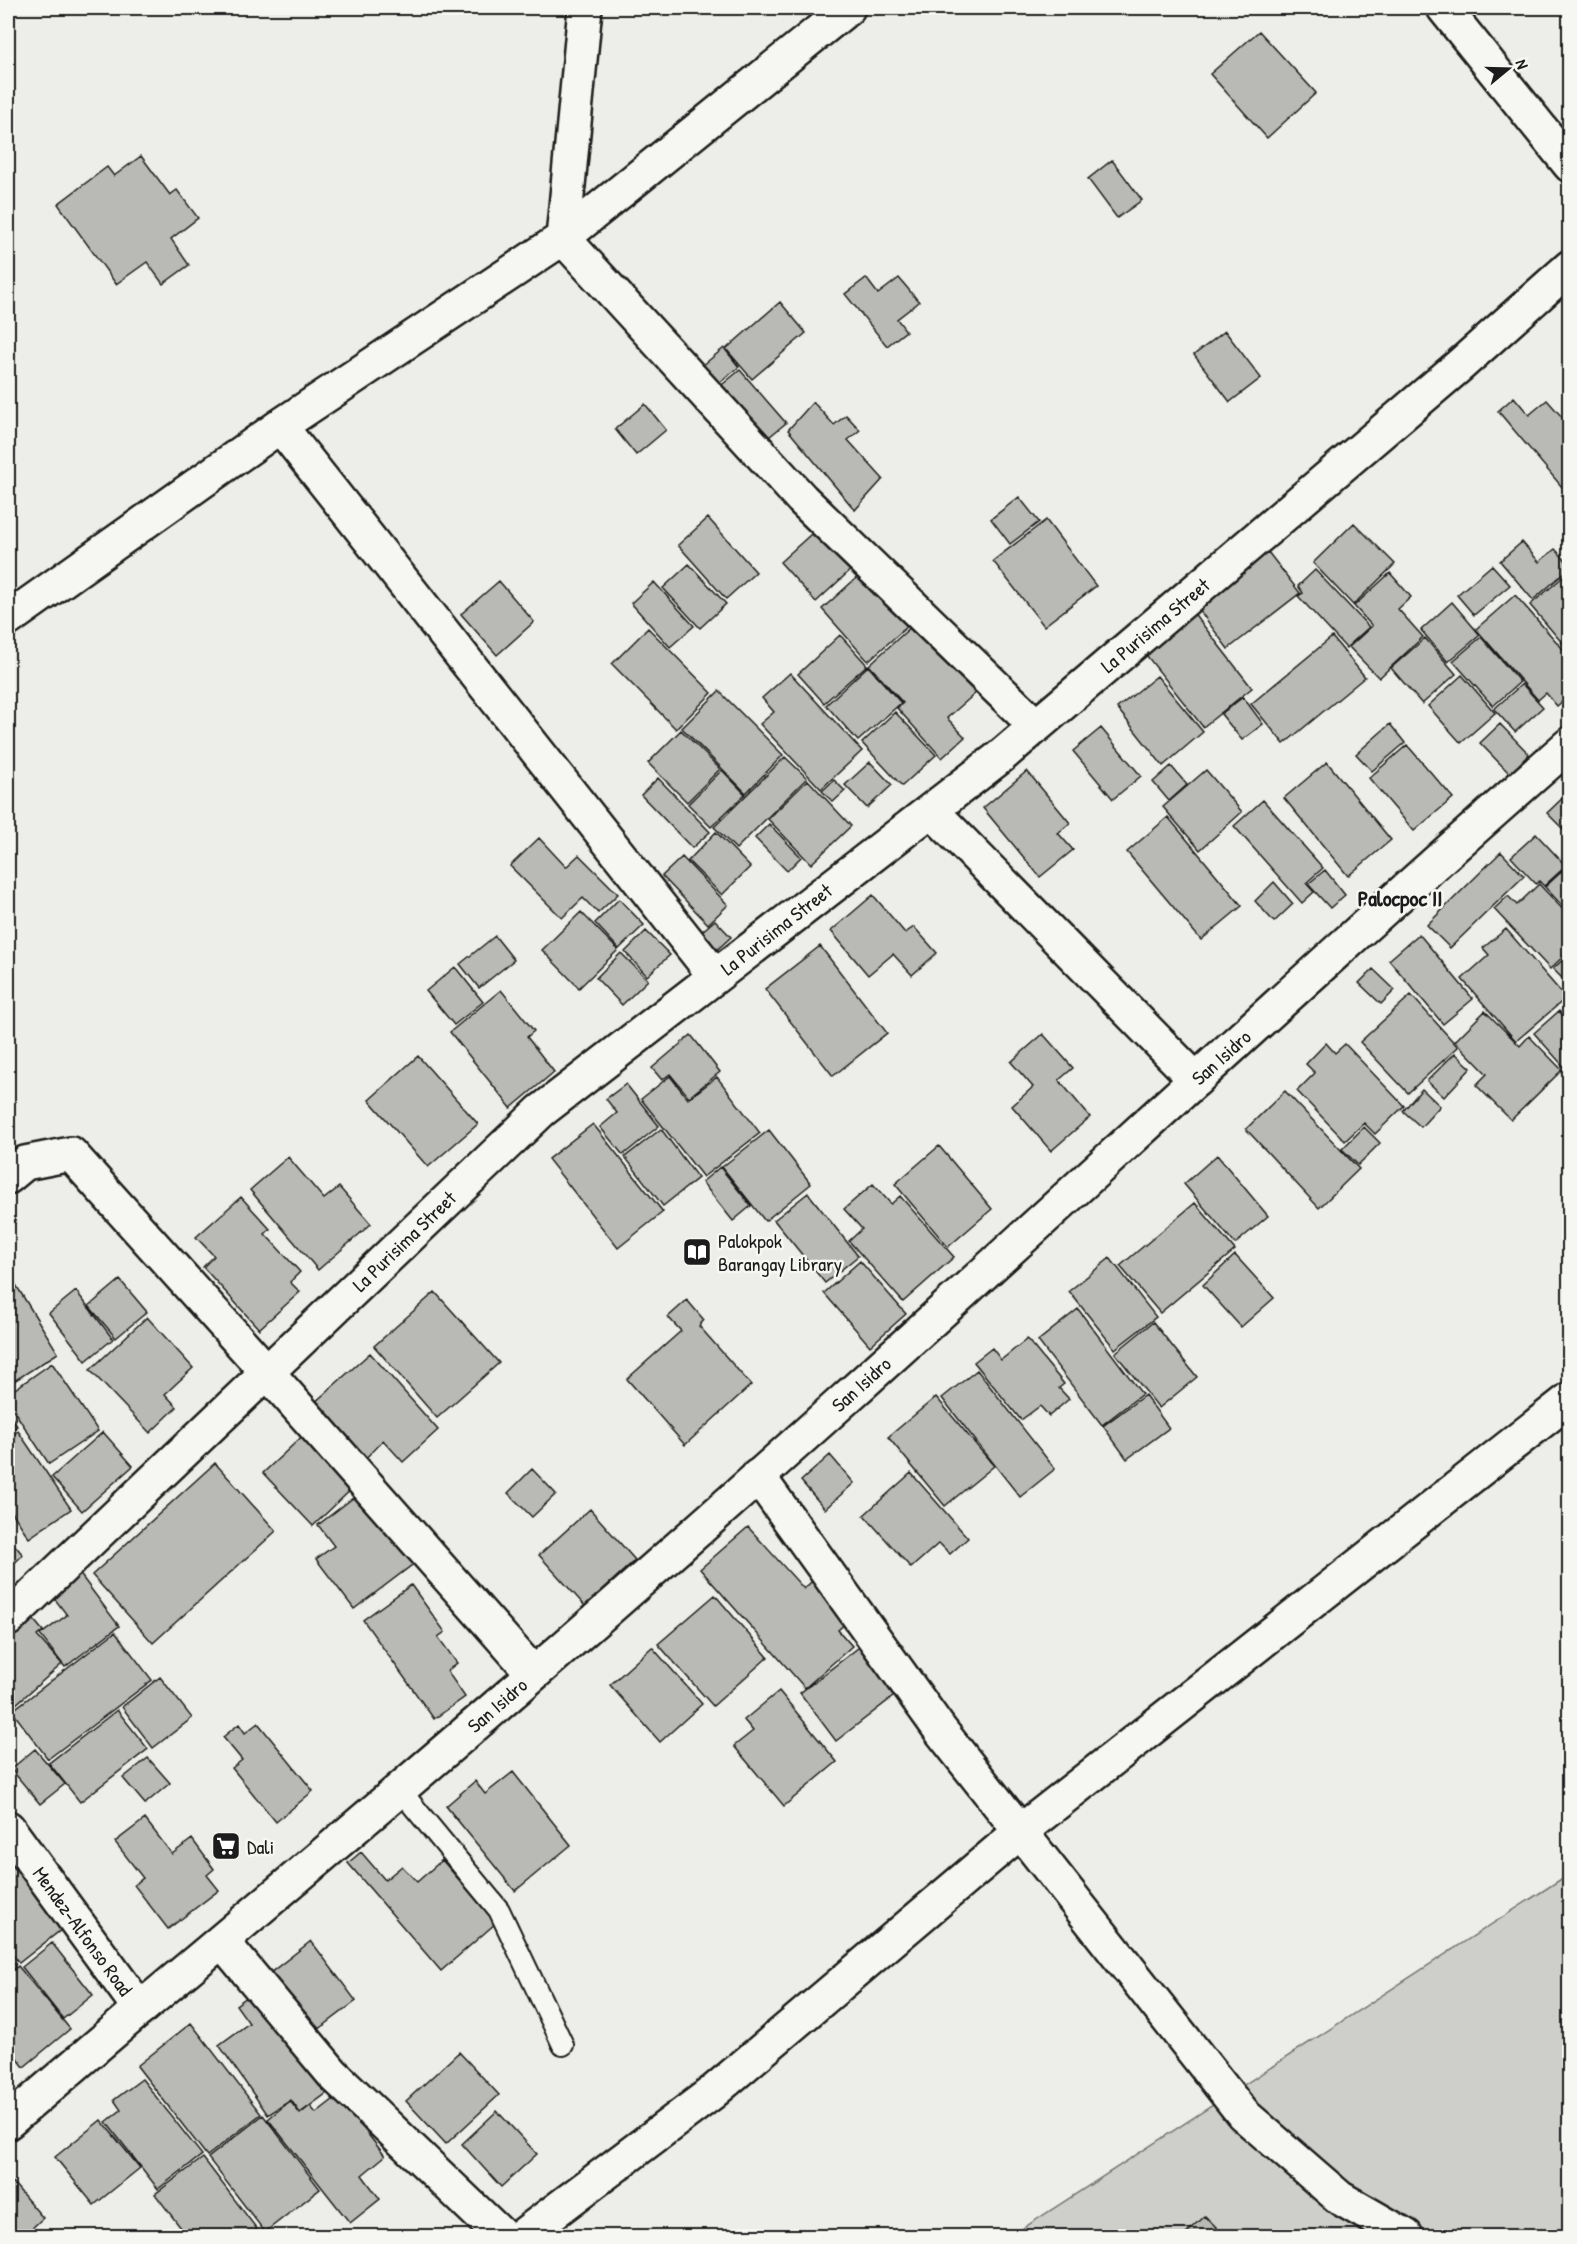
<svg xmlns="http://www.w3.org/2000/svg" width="1577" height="2244" font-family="'Patrick Hand',sans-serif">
<rect width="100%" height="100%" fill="#edede9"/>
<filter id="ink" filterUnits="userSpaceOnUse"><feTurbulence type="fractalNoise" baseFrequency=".0167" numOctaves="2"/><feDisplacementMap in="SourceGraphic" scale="12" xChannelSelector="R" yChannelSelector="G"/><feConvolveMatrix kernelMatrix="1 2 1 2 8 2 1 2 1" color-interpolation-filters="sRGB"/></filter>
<g filter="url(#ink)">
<path fill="#cececb" stroke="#757574" stroke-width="1.5" d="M1569,1874V2236H1011Z"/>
<path fill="#b9b9b6" stroke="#1c1c1c" stroke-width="1.5" d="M1259,31L1316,93L1267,138L1210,74Z
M141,156L170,195L177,190L198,218L171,239L189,265L163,284L147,262L116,284L58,204L107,167L114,176Z
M1112,160L1142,200L1117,218L1088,179Z
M866,278L878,294L899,278L919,302L897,319L906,331L887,346L845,294Z
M780,302L806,333L752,379L726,349Z
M1225,331L1261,378L1230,402L1194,355Z
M724,348L739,367L712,389L697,370Z
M740,370L786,423L758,446L712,393Z
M1514,397L1529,415L1547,400L1570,426V480L1562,487L1498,411Z
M813,402L834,425L846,415L860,430L848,440L883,479L855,510L788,430Z
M645,404L666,430L636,455L615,429Z
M1019,497L1039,522L1010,544L991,519Z
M708,518L756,572L726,599L678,545Z
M1046,520L1096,586L1044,626L993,561Z
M1354,523L1395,564L1353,605L1313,563Z
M820,526L856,565L816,602L780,562Z
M1522,542L1539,562L1555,549L1570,565V568L1533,600L1500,561Z
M1268,552L1300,593L1228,649L1197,607Z
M689,564L726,604L700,628L663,588Z
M1492,565L1510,585L1474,615L1457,595Z
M1315,570L1369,627L1346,648L1298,596L1303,593L1298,586Z
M864,571L911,623L868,661L822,609Z
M1570,571V652L1530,605Z
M1390,573L1411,597L1398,609L1423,637L1379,678L1349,647L1372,626L1354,606Z
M499,581L534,622L497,655L461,614Z
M654,582L694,626L670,647L631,603Z
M1515,595L1570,657V695L1557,706L1546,693L1538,700L1476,629Z
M1452,602L1480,635L1448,662L1421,630Z
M1189,607L1252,688L1203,727L1139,646Z
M915,623L977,692L947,718L965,737L942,758L897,708L903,703L869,665Z
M648,628L712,693L676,729L612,664Z
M840,635L867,665L824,703L798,674Z
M1332,637L1365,677L1284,744L1251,704Z
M1481,637L1520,682L1493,706L1453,661Z
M1425,638L1456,674L1422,704L1391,668Z
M868,666L901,703L858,741L826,705Z
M790,673L862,751L821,789L760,724L774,712L762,698Z
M1462,675L1495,713L1461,743L1428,706Z
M1157,676L1203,732L1163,766L1117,708Z
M1522,684L1543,707L1515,732L1494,709Z
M719,691L783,755L746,793L682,728Z
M1243,697L1263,724L1242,740L1221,714Z
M895,712L936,755L902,786L862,743Z
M1390,724L1405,743L1372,771L1356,754Z
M1500,724L1529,754L1510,774L1480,743Z
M1101,728L1141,776L1113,799L1073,751Z
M681,730L720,769L687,802L648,763Z
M1407,745L1453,798L1414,831L1369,778Z
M785,757L807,778L736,849L714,827Z
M870,762L892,785L867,808L845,785Z
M1327,762L1391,840L1348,876L1284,798Z
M1171,766L1187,785L1169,801L1153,782Z
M722,770L745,794L711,827L688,804Z
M1206,770L1242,812L1200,850L1163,807Z
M1027,771L1070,823L1058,833L1073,850L1040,877L983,808Z
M658,778L710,832L692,848L641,795Z
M808,780L851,826L811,864L768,819Z
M834,780L845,791L833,802L822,791Z
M1570,791V836L1547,813Z
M1263,800L1323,868L1306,883L1314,892L1302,903L1234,826Z
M1168,817L1242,906L1201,940L1127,852Z
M769,824L801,857L787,871L755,838Z
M716,832L750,867L722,895L688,861Z
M1536,834L1566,866L1544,886L1539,881L1536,884L1511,857Z
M539,838L566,867L579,855L618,894L598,913L583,898L562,918L510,866Z
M1501,852L1524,876L1450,948L1427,925Z
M682,857L728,905L708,924L662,876Z
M1570,864V914L1545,887Z
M1325,870L1345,895L1330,908L1308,884Z
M1274,882L1293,904L1274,922L1255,901Z
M1539,884L1570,917V950L1550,969L1494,909L1508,896L1517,905Z
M873,895L905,933L914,927L937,953L912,975L893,954L868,975L831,931Z
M619,899L644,925L619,949L595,923Z
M581,912L618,950L579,988L542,950Z
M715,920L731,937L708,958L692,940Z
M1506,929L1566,998L1516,1041L1462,979L1489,955L1483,948Z
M646,931L670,955L647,976L625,952Z
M1419,934L1473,999L1443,1024L1389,960Z
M495,936L514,960L479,988L460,964Z
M820,946L887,1033L833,1076L765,989Z
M621,953L648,980L622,1005L596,978Z
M1570,953V986L1553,969Z
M455,967L483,1002L454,1025L426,991Z
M1373,969L1395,990L1381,1004L1359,983Z
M501,990L534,1031L527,1037L554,1072L511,1108L450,1032Z
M1411,995L1458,1047L1408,1093L1360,1042Z
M1485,1011L1520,1046L1529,1036L1562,1070L1511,1120L1476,1085L1487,1074L1455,1041Z
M1559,1011L1570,1024V1063L1565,1068L1534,1033Z
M1043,1034L1073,1068L1059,1080L1090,1117L1051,1151L1012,1106L1033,1087L1011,1062Z
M691,1035L720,1072L689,1097L670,1074L662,1080L652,1068Z
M1326,1043L1335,1053L1345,1044L1404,1106L1375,1134L1364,1123L1345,1141L1297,1091L1315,1073L1306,1064Z
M1455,1053L1471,1068L1444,1097L1427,1081Z
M418,1056L478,1124L428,1167L369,1100Z
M670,1076L688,1099L717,1077L760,1133L703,1177L641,1099Z
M626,1084L659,1126L623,1155L600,1127L617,1113L606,1099Z
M1422,1089L1440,1106L1421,1127L1403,1111Z
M1285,1091L1359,1169L1319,1208L1246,1129Z
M593,1124L663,1212L618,1248L548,1159Z
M1364,1127L1380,1143L1358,1165L1342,1149Z
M661,1129L698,1178L663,1206L625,1157Z
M769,1130L811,1184L765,1221L722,1167Z
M939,1146L992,1209L948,1247L895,1184Z
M1217,1155L1268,1216L1235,1244L1184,1184Z
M288,1157L324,1199L339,1187L371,1224L318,1270L250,1190Z
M720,1167L751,1206L733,1221L702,1182Z
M873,1184L891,1204L900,1196L954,1257L903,1302L849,1241L862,1229L844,1209Z
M808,1193L858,1256L825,1283L774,1220Z
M241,1197L270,1229L265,1234L300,1272L290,1282L300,1292L259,1329L203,1267L214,1256L196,1237Z
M1195,1203L1235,1250L1160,1313L1120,1266Z
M1235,1255L1274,1298L1241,1327L1203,1285Z
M1110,1258L1156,1317L1115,1349L1069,1291Z
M860,1261L906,1314L870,1346L824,1293Z
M8,1272L58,1353L8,1385Z
M120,1280L147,1312L116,1338L89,1306Z
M76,1291L113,1339L86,1361L49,1313Z
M435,1292L499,1363L437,1418L374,1346Z
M687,1300L704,1320L699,1326L751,1385L685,1445L627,1379L681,1331L668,1317Z
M1078,1309L1142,1394L1102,1425L1038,1341Z
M147,1317L193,1368L165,1394L177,1407L150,1433L90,1370Z
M1153,1322L1197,1377L1159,1408L1115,1353Z
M1027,1339L1064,1384L1059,1388L1069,1399L1049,1416L1040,1406L1021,1420L974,1362L992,1348L1001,1360Z
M370,1353L438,1430L403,1462L383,1440L364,1460L313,1404Z
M52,1363L98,1431L49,1464L8,1402V1394Z
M977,1370L1055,1469L1020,1497L942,1398Z
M1145,1395L1169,1428L1127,1459L1103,1426Z
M936,1397L994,1466L945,1506L888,1437Z
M8,1411L17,1426L8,1433Z
M310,1429L359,1482L313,1526L263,1473Z
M18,1431L71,1509L29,1538L8,1506V1438Z
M103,1432L133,1466L82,1511L52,1477Z
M830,1455L854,1483L825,1509L801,1481Z
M215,1463L276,1531L153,1643L92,1575Z
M532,1469L556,1494L532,1517L508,1493Z
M911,1473L968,1538L950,1554L939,1543L911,1568L864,1515Z
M362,1491L416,1562L354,1609L316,1559L334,1546L318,1525Z
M590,1509L635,1560L585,1606L539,1555Z
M748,1527L804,1589L813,1580L849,1620L838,1630L852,1646L805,1688L700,1569Z
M8,1537L23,1555L8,1569Z
M79,1573L119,1626L65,1667L40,1635L67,1615L51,1594Z
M411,1585L445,1632L438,1637L457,1663L447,1671L465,1697L434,1719L363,1620Z
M715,1595L768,1657L713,1706L658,1644Z
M28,1613L43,1631L37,1636L62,1664L8,1711V1631Z
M115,1632L152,1680L48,1759L12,1711Z
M867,1641L903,1689L836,1741L800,1693Z
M652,1647L702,1704L660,1742L610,1685Z
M160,1677L192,1718L153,1748L122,1707Z
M779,1691L837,1762L784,1806L734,1746L753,1731L744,1720Z
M117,1710L148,1749L80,1802L49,1763Z
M258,1723L313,1791L276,1822L232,1768L242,1760L223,1737L239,1724L245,1733Z
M35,1749L65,1784L40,1804L11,1769Z
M148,1758L170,1783L145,1804L123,1778Z
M513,1772L571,1845L515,1891L446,1806L475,1781L485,1794Z
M145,1819L172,1854L192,1839L214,1869L207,1875L219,1890L168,1929L134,1885L143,1878L115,1842Z
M361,1852L385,1880L402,1866L417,1882L442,1860L496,1923L441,1971L348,1863Z
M8,1859L62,1929L19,1963L8,1948Z
M311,1941L356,2001L310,2036L265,1977Z
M52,1943L93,1995L63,2019L22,1967Z
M8,1955L15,1964L8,1970Z
M18,1966L70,2029L24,2067L8,2046V1974Z
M254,1992L327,2093L300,2113L291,2100L268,2115L219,2045L249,2023L236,2005Z
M191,2023L261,2114L207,2156L137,2066Z
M459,2052L499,2095L446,2144L406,2101Z
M142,2079L202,2155L158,2189L106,2122L121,2110L114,2100Z
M338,2096L385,2156L362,2175L380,2199L350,2223L268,2119L290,2101L300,2114L310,2106L316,2113Z
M497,2111L537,2154L501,2187L462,2144Z
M263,2115L320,2189L265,2232L208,2158Z
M101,2120L140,2168L94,2205L55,2157Z
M203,2158L257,2229L248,2236H187L155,2194Z
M8,2177L43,2218L30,2230L36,2236H8Z
M1205,2216L1225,2236H1184Z"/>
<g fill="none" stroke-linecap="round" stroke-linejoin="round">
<g stroke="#1c1c1c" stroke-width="24">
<path id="service" d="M400,1790L499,1910L563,2045"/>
</g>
<g stroke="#1c1c1c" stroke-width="38">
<path id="minor" d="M585,8L563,238L802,499L1036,726
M1444,8L1570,165
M280,426L715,976
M8,619L280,426L563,238L848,8
M931,810L1196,1080
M8,1177L25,1163L71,1154L267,1372L533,1673
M758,1476L941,1731L1243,2114L1340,2198L1406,2236
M8,1619L541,1111L1000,757L1459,366L1570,267
M222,1941L333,2074L502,2236
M522,2236L713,2092L1021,1831L1570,1399"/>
</g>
<g stroke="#1c1c1c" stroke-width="38">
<path id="tertiary" d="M140,2009C378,1810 613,1608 844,1400C1086,1182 1324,959 1570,744"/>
</g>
<g stroke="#1c1c1c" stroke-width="38">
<path id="secondary" d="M8,1828L140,2009L8,2122"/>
</g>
<use href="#service" stroke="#f6f6f2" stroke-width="20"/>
<use href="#minor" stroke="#f6f6f2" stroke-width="33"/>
<use href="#tertiary" stroke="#f6f6f2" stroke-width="33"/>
<use href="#secondary" stroke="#f6f6f2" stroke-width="33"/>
</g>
</g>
<defs>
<g id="library-square" transform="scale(1.5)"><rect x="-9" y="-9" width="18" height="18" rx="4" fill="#1c1c1c" stroke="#f6f6f2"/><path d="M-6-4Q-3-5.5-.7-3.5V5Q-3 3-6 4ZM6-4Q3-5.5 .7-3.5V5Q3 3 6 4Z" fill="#fff"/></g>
<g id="supermarket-square" transform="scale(1.5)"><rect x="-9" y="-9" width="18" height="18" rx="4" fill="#1c1c1c" stroke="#f6f6f2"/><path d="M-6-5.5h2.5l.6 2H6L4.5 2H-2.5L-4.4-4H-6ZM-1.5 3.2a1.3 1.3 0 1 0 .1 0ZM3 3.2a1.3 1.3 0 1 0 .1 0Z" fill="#fff"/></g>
</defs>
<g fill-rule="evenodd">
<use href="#library-square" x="697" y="1252"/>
<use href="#supermarket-square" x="226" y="1846"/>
</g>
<g text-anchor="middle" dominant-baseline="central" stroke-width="5" stroke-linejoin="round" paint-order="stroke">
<g font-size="20" fill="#1c1c1c" stroke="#f6f6f2">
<text transform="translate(1155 625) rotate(-40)">La Purisima Street</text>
<text transform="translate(776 929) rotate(-38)">La Purisima Street</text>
<text transform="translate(1221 1057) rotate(-42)">San Isidro</text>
<text transform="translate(404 1241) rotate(-44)">La Purisima Street</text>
<text transform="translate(861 1384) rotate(-42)">San Isidro</text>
<text transform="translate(497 1705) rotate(-41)">San Isidro</text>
<text transform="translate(83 1931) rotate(54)">Mendez-Alfonso Road</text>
</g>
<g font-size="20" fill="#1c1c1c" stroke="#f6f6f2" text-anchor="start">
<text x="718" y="1240">Palokpok<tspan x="718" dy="23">Barangay Library</tspan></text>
<text x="247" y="1846">Dali</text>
</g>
<g font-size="22" font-weight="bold" fill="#1c1c1c" stroke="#f6f6f2">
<text x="1400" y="898">Palocpoc II</text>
</g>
</g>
<rect width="1577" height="2244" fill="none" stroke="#f6f6f2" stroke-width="30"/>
<rect x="15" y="15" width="1547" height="2214" fill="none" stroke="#1c1c1c" stroke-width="2" filter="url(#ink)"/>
<g transform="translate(1508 69) rotate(71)" stroke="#f6f6f2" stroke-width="4.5" paint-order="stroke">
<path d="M0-4.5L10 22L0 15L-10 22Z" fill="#1c1c1c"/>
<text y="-9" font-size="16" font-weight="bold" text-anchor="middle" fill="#1c1c1c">N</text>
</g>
</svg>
